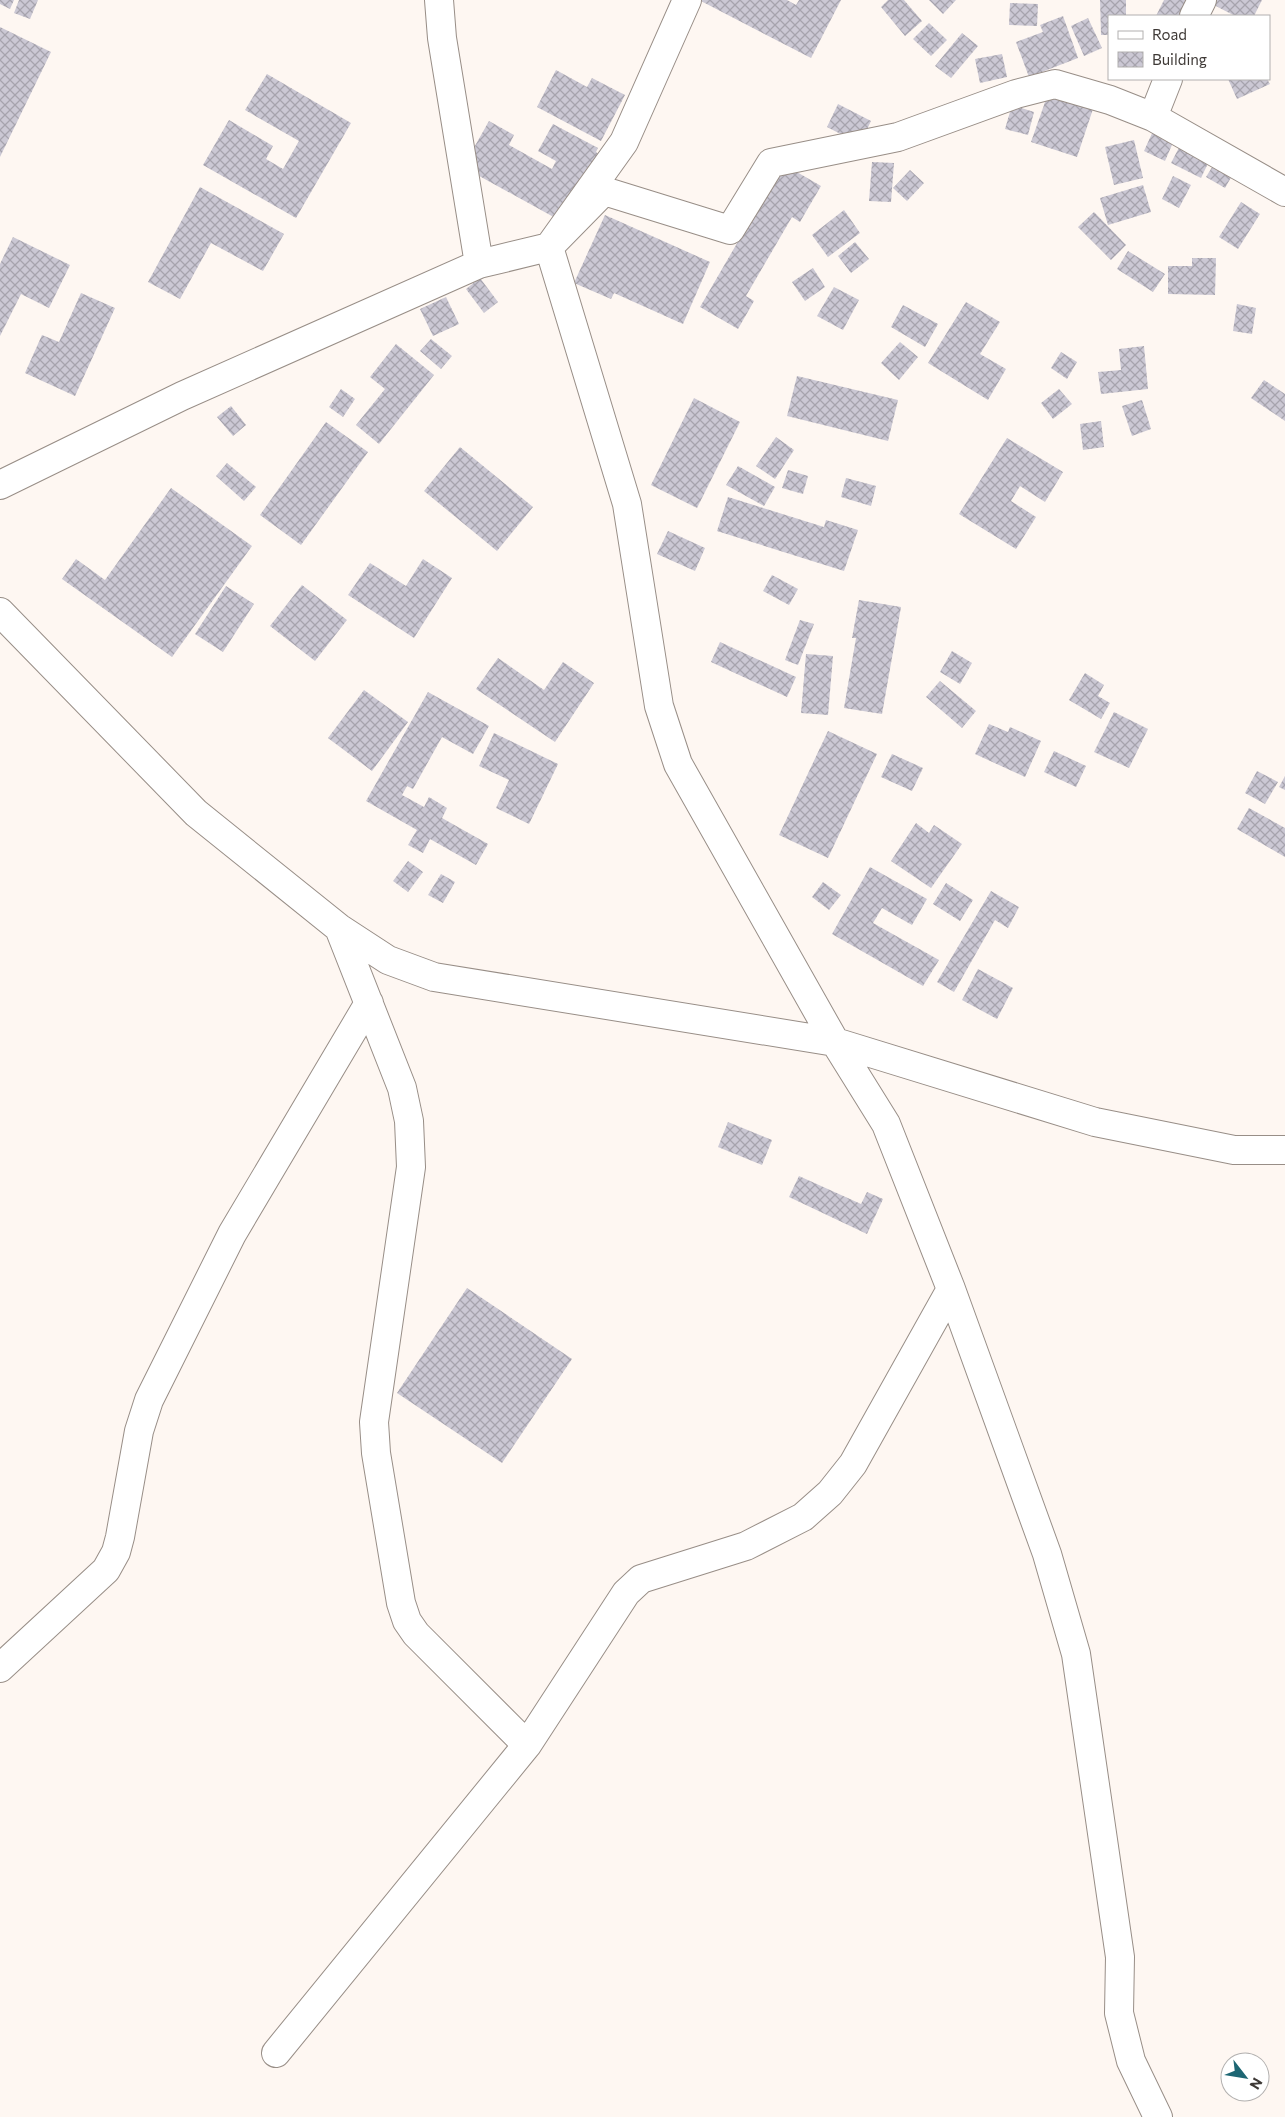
<svg xmlns="http://www.w3.org/2000/svg" width="1285" height="2117" font-family="Commissioner,sans-serif">
<defs>
<pattern id="building-cross-hatch" width="8" height="8" patternUnits="userSpaceOnUse" patternTransform="scale(1.25)"><rect width="8" height="8" fill="#cbc8d4"/><path d="M0 0l8 8M0 8l8-8" fill="none" stroke="#a6a3ad"/></pattern>
</defs>
<rect width="100%" height="100%" fill="#fef7f2"/>
<path fill="url(#building-cross-hatch)" d="M0,0H14L10,9L0,4Z
M19,0H38L30,19L14,13Z
M699,0H787L796,5L799,0H841L811,58Z
M888,0H904L922,21L905,36L881,7Z
M929,0H956L943,14Z
M1100,0H1126V16H1109V35H1101Z
M1164,0H1198L1191,16H1156Z
M1217,0H1262L1254,16H1235L1214,5Z
M1010,3L1038,4L1037,26L1009,25Z
M1063,16L1078,58L1029,77L1016,42L1043,32L1040,25Z
M1088,18L1102,48L1084,56L1071,26Z
M929,23L947,40L931,56L913,39Z
M0,27L51,52L0,157Z
M962,33L978,46L951,78L935,66Z
M1002,54L1007,77L980,83L975,59Z
M556,70L587,87L592,78L625,95L601,141L537,107Z
M267,74L351,123L296,218L203,165L229,120L273,146L266,159L283,169L299,141L245,110Z
M1228,79H1267L1270,84L1237,99Z
M1050,88L1095,103L1077,157L1031,142Z
M838,104L871,121L860,144L827,127Z
M1012,105L1034,112L1028,135L1005,129Z
M489,121L514,135L509,145L552,169L556,161L538,151L553,124L598,148L596,152L601,156L559,220L463,167Z
M1154,129L1175,138L1165,161L1144,151Z
M1184,138L1213,153L1201,178L1171,163Z
M1134,140L1143,178L1114,185L1105,147Z
M1219,156L1237,167L1225,188L1206,177Z
M872,162L894,163L891,202L869,201Z
M783,164L821,186L800,222L792,217L746,296L754,301L738,329L700,307Z
M910,170L924,183L907,201L893,188Z
M1173,176L1191,185L1179,208L1162,199Z
M1143,185L1151,212L1108,225L1100,198Z
M200,187L284,234L263,271L211,243L180,299L148,282Z
M1241,202L1260,214L1238,249L1219,237Z
M844,210L860,233L828,257L812,235Z
M1094,212L1126,245L1111,260L1078,227Z
M605,215L710,262L683,324L614,293L611,299L574,283Z
M13,237L70,265L49,308L21,294L0,336V264Z
M855,242L869,259L851,273L838,256Z
M1128,251L1165,274L1153,292L1117,269Z
M1192,258H1216L1215,295L1168,294V266H1192Z
M813,268L825,287L805,301L792,282Z
M480,278L498,302L484,313L466,289Z
M834,287L859,300L843,330L817,316Z
M81,293L115,308L75,396L25,373L42,335L59,342Z
M446,297L459,324L433,336L420,309Z
M966,302L1000,322L980,354L1006,369L988,400L928,363Z
M1237,304L1256,308L1252,334L1233,331Z
M903,305L938,324L925,347L891,327Z
M431,339L452,356L441,369L420,351Z
M900,342L918,357L899,380L881,363Z
M396,344L434,375L379,444L356,425L385,389L370,377Z
M1144,346L1148,389L1101,394L1098,372L1121,370L1119,349Z
M1061,352L1077,362L1067,379L1051,368Z
M797,376L898,400L888,441L787,416Z
M1264,380L1285,394V421L1251,398Z
M341,389L355,399L343,417L329,407Z
M1059,389L1072,404L1053,419L1041,403Z
M694,398L740,422L697,508L651,485Z
M1142,400L1151,429L1132,436L1122,406Z
M231,406L246,425L233,436L217,417Z
M1101,421L1104,447L1083,450L1080,424Z
M326,422L368,452L301,545L260,515Z
M776,437L794,450L775,479L756,466Z
M1007,438L1063,472L1045,502L1020,486L1011,501L1036,517L1016,549L959,514Z
M460,447L533,507L497,551L424,491Z
M227,463L256,487L244,501L216,476Z
M738,466L775,487L764,506L726,485Z
M788,470L808,476L803,494L782,488Z
M846,478L876,486L871,506L841,497Z
M171,488L252,546L172,657L62,579L76,559L105,580Z
M728,497L824,527L826,520L858,530L844,571L717,531Z
M668,531L705,548L695,571L657,554Z
M423,559L452,578L414,638L348,595L370,563L406,586Z
M772,575L798,589L789,605L763,591Z
M302,585L347,620L315,661L270,626Z
M226,586L254,604L223,652L195,634Z
M859,600L901,607L882,714L844,708L856,638H852Z
M800,620L814,624L798,665L785,660Z
M720,642L796,677L787,697L711,662Z
M952,651L972,663L960,684L940,672Z
M806,654L833,656L828,715L801,713Z
M498,658L544,690L563,662L594,683L555,742L476,689Z
M1085,673L1104,685L1098,696L1110,703L1101,719L1069,700Z
M940,681L976,711L962,728L926,697Z
M364,690L408,722L372,771L328,738Z
M428,692L489,726L473,754L442,737L413,789L407,786L402,795L424,807L429,797L447,808L442,818L488,844L476,865L430,839L423,853L408,845L417,830L366,801Z
M1114,712L1148,729L1129,768L1094,752Z
M989,724L1008,732L1010,727L1041,741L1025,777L975,754Z
M828,731L877,754L828,858L779,835Z
M494,733L558,764L529,824L496,808L509,780L479,766Z
M1054,751L1086,766L1076,787L1044,772Z
M892,754L923,768L912,791L881,777Z
M1257,771L1278,782L1265,804L1245,793Z
M1285,776V790L1279,787Z
M1249,808L1285,828V857L1237,829Z
M916,823L929,833L934,825L962,844L931,888L891,861Z
M408,861L423,872L408,892L393,881Z
M870,867L927,899L912,925L882,908L873,923L939,960L923,986L832,934Z
M441,874L455,882L443,903L428,895Z
M823,882L841,895L829,910L812,897Z
M946,883L973,900L960,921L933,904Z
M991,891L1019,907L1008,928L995,920L954,992L937,982Z
M978,969L1013,988L997,1019L962,1000Z
M728,1122L772,1140L762,1165L718,1147Z
M799,1176L861,1204L867,1192L883,1199L867,1234L789,1197Z
M467,1288L572,1359L502,1463L397,1393Z"/>
<g fill="none" stroke-linecap="round" stroke-linejoin="round">
<g stroke="#988e87" stroke-width="30">
<path id="minor" d="M439,0L442,38L479,264
M687,0L624,142L549,247L627,504L659,706L678,764L835,1042L886,1124L951,1289L1047,1554L1076,1654L1120,1957L1119,2013L1131,2061L1158,2117
M1194,16L1202,0
M1153,117L1168,79
M0,485L182,396L479,264L549,247L604,191L730,230L771,163L898,137L1016,94L1055,84L1110,100L1153,117L1285,192
M0,612L196,813L339,928L388,960L434,977L835,1042L1095,1122L1234,1150H1285
M339,928L402,1088L409,1121L411,1167L374,1422L376,1453L401,1603L407,1621L416,1634L527,1745
M0,1668L106,1570L116,1552L120,1537L139,1431L149,1400L232,1234L369,1003
M276,2053L527,1745L626,1593L641,1579L746,1546L803,1517L830,1493L853,1464L951,1289"/>
</g>
<use href="#minor" stroke="#fff" stroke-width="28"/>
</g>
<rect x="1108" y="15" width="162" height="65" fill="#ffffff" stroke="#b2b0af"/>
<rect x="1118" y="31" width="25" height="8" fill="#ffffff" stroke="#b2b0af"/>
<text x="1152" y="40" font-size="15" fill="#3e3936">Road</text>
<rect x="1118" y="52" width="25" height="15" fill="url(#building-cross-hatch)" stroke="#b2b0af"/>
<text x="1152" y="65" font-size="15" fill="#3e3936">Building</text>
<g transform="translate(1245 2077) rotate(121)"><circle r="24" fill="#ffffff" stroke="#b2b0af"/>
<path d="M0-4L9 19L0 12L-9 19Z" fill="#1d6673"/>
<text y="-8" font-size="14" font-weight="bold" text-anchor="middle" fill="#3e3936">N</text>
</g>
</svg>
